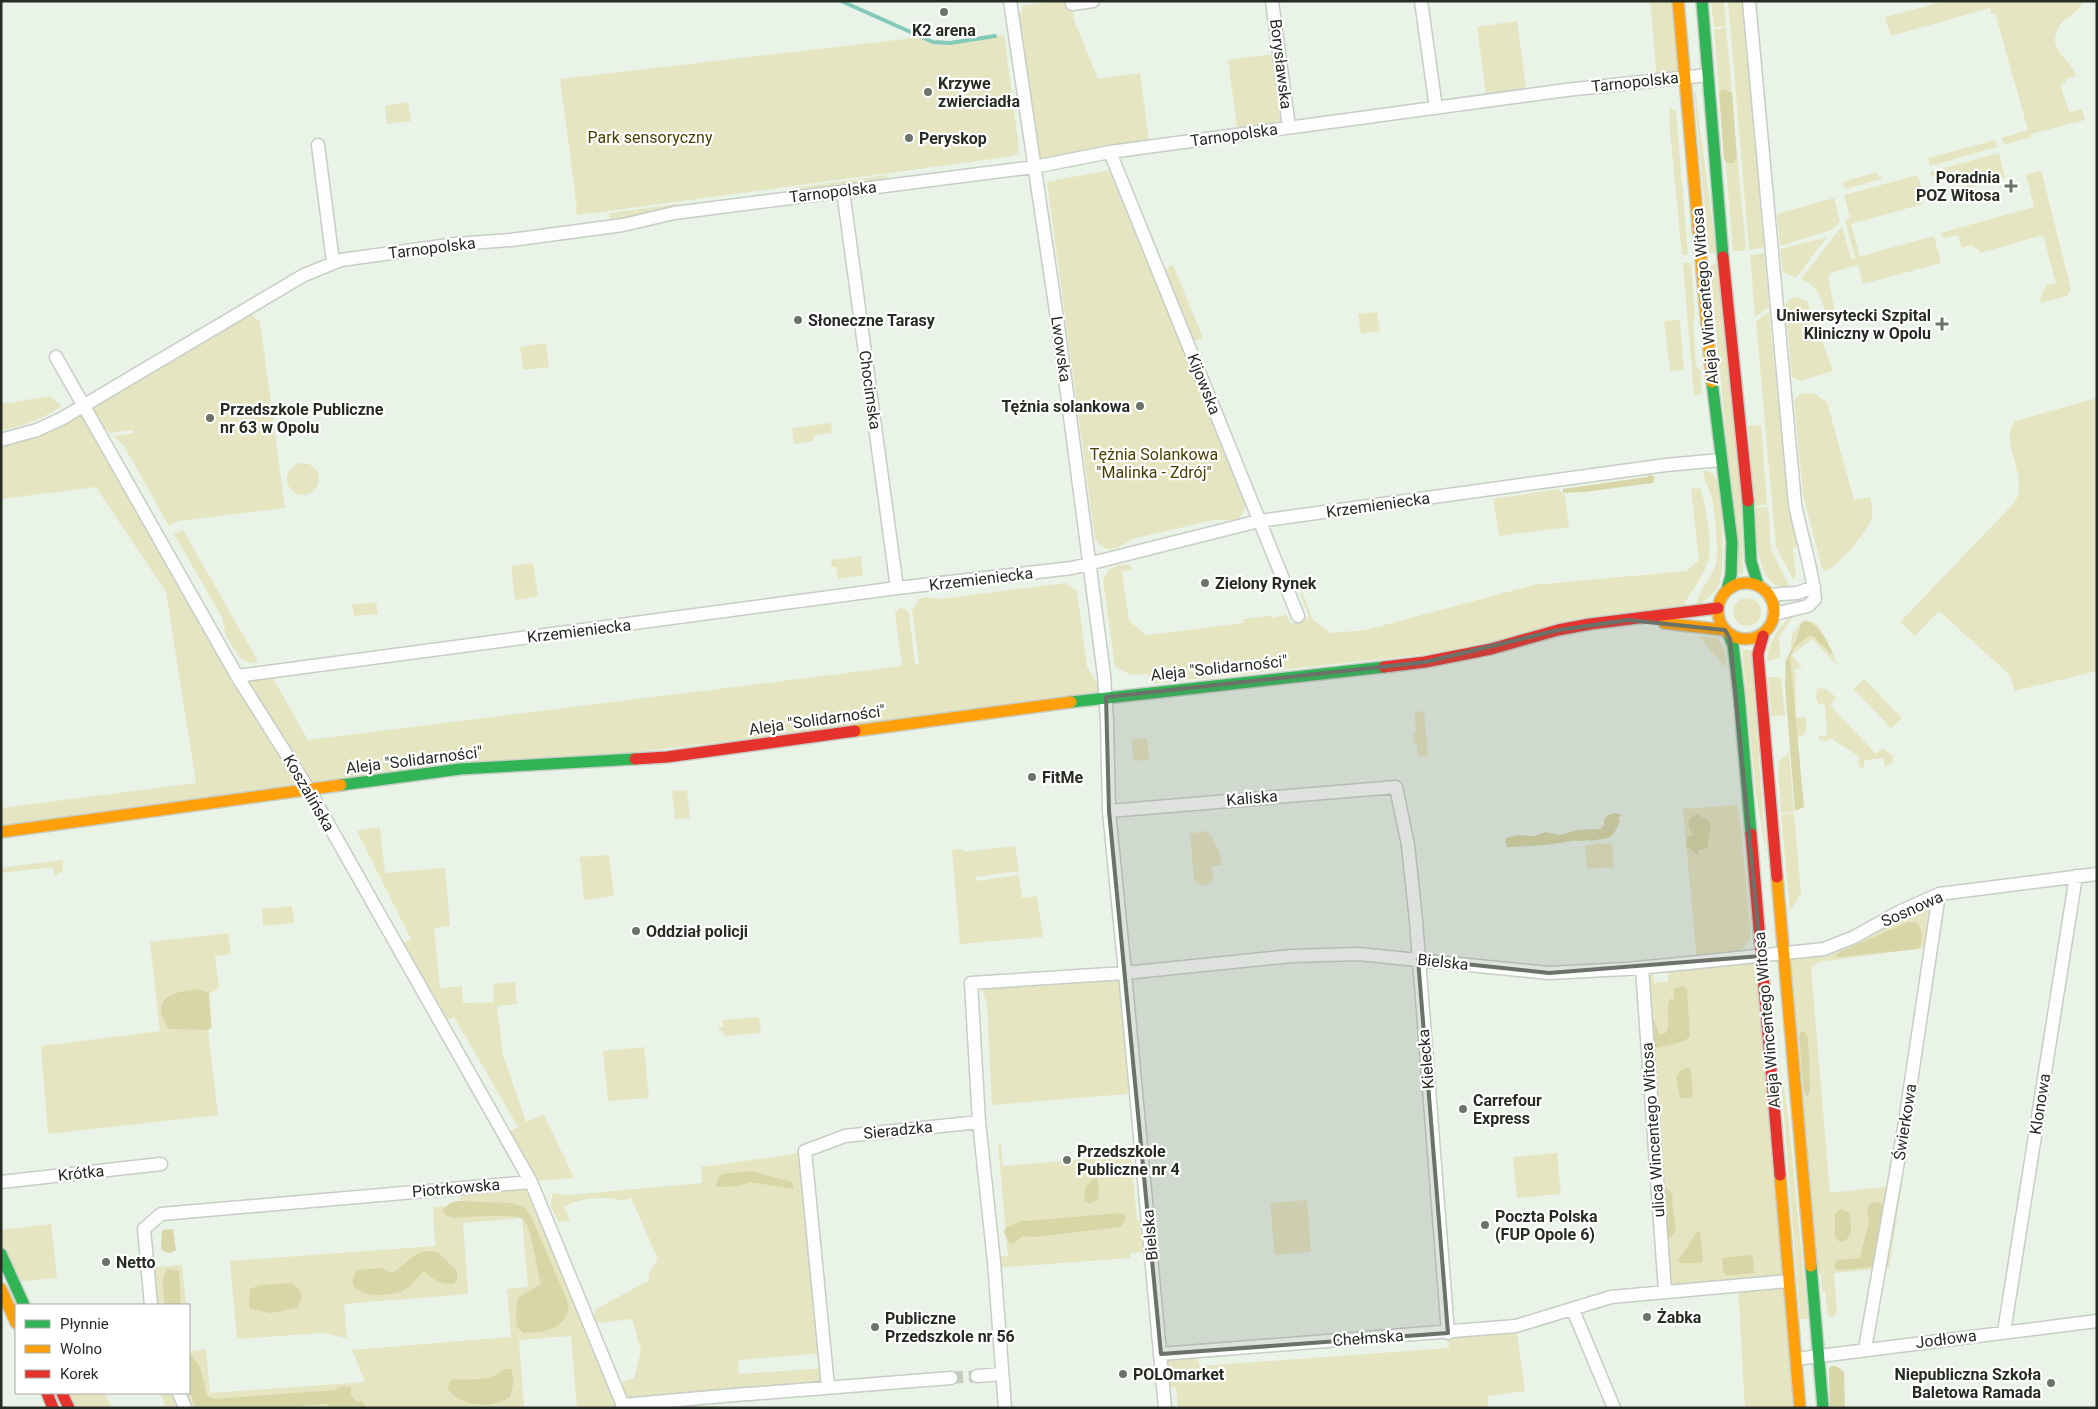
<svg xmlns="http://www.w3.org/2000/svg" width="2098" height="1409" font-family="Roboto,sans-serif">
  <rect width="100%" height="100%" fill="#eaf3e8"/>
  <path fill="#e6e5c2" d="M1056,1H1074L1073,18L1098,79L1140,73L1150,147L1034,167L1012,14L1022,12V6Z
    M1650,1H1678L1684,77L1657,80Z
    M1711,1H1724L1726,26L1714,27Z
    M1728,1H1742L1764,248L1749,250Z
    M1946,1H2083C2080,13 2065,16 2059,27C2045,51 2071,58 2076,76L2066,79V82L2060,84L2069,112L2082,109L2085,120L2031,134L2032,137L2004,145L2002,138L2028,130L1995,13L1991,14L1990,8L1891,36L1885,17Z
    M1517,21L1527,96L1487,101L1477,27Z
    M1726,28L1732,90L1719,91L1714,29Z
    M1004,35L1019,148V152L1014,156L579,215L575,213L577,208L560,79L922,37C947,48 977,39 1004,35Z
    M1279,53L1289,127L1238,134L1228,60Z
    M1694,91L1696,93C1701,147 1711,199 1716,253H1709Z
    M408,102L411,121L387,124L385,106Z
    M1670,107L1676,111L1688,255H1682L1669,120Z
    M1995,140L1997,147L1930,166L1928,158Z
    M1999,153L2005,178L1964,189L1959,170L1932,177L1930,172Z
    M1737,155L1746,248L1744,251H1733L1725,156Z
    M1109,170L1246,504L1242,515L1236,520H1213L1132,539C1117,549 1107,556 1095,539L1047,182Z
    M2041,170L2071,289L2067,296L2041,303L2040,298L2047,285L2056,283L2043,235L1980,253L1979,250L1971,245L1962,248L1958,235L1943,239L1941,233L2034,207L2026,175Z
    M1877,172L1878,177L1881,176L1882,179L1845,189L1843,182Z
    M889,175L883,182L800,192L794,188Z
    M1918,175L1921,187L1919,188L1923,204L1851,224L1860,256L1855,257L1845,221L1850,217L1844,195Z
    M1834,198L1840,221L1832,230L1780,246L1777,214Z
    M678,204L673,210L610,223L609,213Z
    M1842,226L1851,259L1934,236L1941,263L1863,284L1858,265L1830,273L1828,277L1837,322C1816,311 1828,289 1801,279Z
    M1827,237L1796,278L1783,272L1780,249Z
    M1764,253L1769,307L1755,317L1750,255Z
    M1691,263L1695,318L1693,321L1696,366L1700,370L1702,394L1694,396L1683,263Z
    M1717,264L1741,495L1743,574H1739L1710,265Z
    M1173,265L1203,338L1194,341L1165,269Z
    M1795,297L1807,301L1833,371L1800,381L1792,377L1785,304L1789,300Z
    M244,310L260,321L285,508L178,521L169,526L124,446L113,436L134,433L133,430L110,433L86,408L244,678L269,671L308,740L902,666L895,613L900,608L905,609L909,613L915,664H919L912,610L919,599L926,597L939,599L1065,583L1077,591L1087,667L1106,697L309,790L1,832V808L196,783L166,592L96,487L1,499V440L34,431Z
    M1377,312L1380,331L1361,334L1358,314Z
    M1769,312L1788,500L1797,546L1793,548L1796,575L1793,579L1776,547L1756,321Z
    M1680,320L1684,370L1670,371L1664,321Z
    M546,343L549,367L523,370L520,347Z
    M1807,393L1815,394L1827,402L1854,500L1870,497C1872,505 1874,512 1871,520C1864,536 1840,564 1826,571L1822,568L1803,494L1794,400L1801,394Z
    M50,396L62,406C42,419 24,426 1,431V404Z
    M2097,398V671L2015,691L2010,675L1939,611L1915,636L1900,622L2015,502C2030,475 1998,444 2015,421Z
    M831,423L832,433L814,435V441L794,444L792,428Z
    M1761,425L1767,505L1755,506L1748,426Z
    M287 479a16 16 0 1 1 32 0a16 16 0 1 1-32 0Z
    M1703,470C1708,471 1713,472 1715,477C1722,490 1725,566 1720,581C1717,591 1707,601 1697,605C1698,589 1712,578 1716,563C1719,550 1715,513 1712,500C1710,489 1704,481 1703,470Z
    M1700,488C1706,504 1713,545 1708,561C1704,575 1693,589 1685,602L1686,608L1448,652L1150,684L1149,674L1131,675L1115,667L1103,581L1108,570L1119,565H1131L1132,569L1122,572L1129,621L1147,635L1244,623L1243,619L1270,616L1274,618L1286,614L1291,624L1309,617L1301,596L1302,591L1313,620L1331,633L1366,630L1533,585L1687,571L1699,560L1691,489Z
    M1558,489L1565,496L1569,527L1499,536L1493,499Z
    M1768,507L1771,549L1790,588C1753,590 1758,534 1755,508Z
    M183,530L251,649L258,662L249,663L239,657L226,636L222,617L174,534Z
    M861,556L863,575L838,579L836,567H832L831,560Z
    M533,563L538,597L515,600L511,566Z
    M1733 612a14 14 0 1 1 28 0a14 14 0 1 1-28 0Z
    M376,602L378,614L354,616L352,605Z
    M1794,615L1779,637L1780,658L1767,662C1767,646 1779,623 1794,615Z
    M1804,620C1808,621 1812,621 1816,624C1823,631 1835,655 1837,665L1812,639L1792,655L1802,668L1795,669L1796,718L1806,717V731L1802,736L1792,738L1785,661L1791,650L1792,634Z
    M1699,636L1718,638L1724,650L1727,667C1722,666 1704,642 1699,636Z
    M1742,650H1751L1766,852L1756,794Z
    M1768,677H1778L1781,679L1785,715L1771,716Z
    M1864,679L1902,718L1891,728L1853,689Z
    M1819,688C1828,688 1831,692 1836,698L1830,705L1876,754L1883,748L1893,756L1892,763L1885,767L1883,758L1865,760L1863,768H1861L1858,763L1860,757L1830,738L1826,742L1819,740V736L1827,735L1825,704H1818L1816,697L1817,690Z
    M1424,711L1428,756L1418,757L1417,743H1414L1413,733H1416L1415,712Z
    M1147,738L1149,760L1133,761L1132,739Z
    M1789,752L1794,812L1781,813L1778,767L1780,764L1778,762Z
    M687,790L690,818L675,819L672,791Z
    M1737,805L1741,827L1751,937L1743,949L1732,953L1761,956L1800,1408H1745L1738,1285L1665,1291L1642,968L1652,967L1654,983L1668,981V966L1697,962L1683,809Z
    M1794,813L1801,893L1790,911L1781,815Z
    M380,827L385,873L445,868L450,926L434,928L440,988L462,986L463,1003L494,1002L493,984L515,982L517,1004L497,1006L503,1055L526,1122L544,1115L574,1178L531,1181L615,1385L634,1378L641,1351L632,1319L598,1323L594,1317L596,1309L648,1281L650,1270L658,1259L631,1198C619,1203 619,1198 608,1198C593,1198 576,1199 564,1207L570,1221L559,1222L550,1205L553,1193L569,1195L702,1183L701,1167L787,1155L805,1151L824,1353L738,1360L739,1374L825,1368L828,1387L688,1399V1408H577L571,1336L519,1340L524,1408H166L160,1393H189V1339L190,1351L206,1349L210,1393L365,1382L352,1350L511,1337L507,1289L528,1287L522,1218L463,1223L468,1294L344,1304L347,1338L323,1333L237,1339L230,1261L435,1246L433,1207L461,1205L459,1188L530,1182L504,1135L518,1127L454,1017L441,1024L397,947L411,939L357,831Z
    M1204,831L1208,832C1216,843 1221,852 1222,865L1212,866L1213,880C1208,886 1198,888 1194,879L1190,834Z
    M1612,843L1614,867L1587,869L1585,845Z
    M1015,846L1019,871L976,877V881L1019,875L1022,898L1037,896L1043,937L960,944L952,850L963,849L964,852Z
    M609,855L614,896L584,900L580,857Z
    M63,860V870L55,877L53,867L1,873V868Z
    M1939,894L1931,947L1819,962L1811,968L1830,1193L1902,1185L1889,1268L1834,1273L1837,1311L1834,1317H1828L1825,1291H1822L1821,1274L1812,1275L1784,953L1824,949Z
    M292,906L294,923L263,926L262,909Z
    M228,933L231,954L215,956L219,988L209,994L212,1028L208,1030L218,1115L48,1134L41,1046L160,1031L150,942Z
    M1125,977L1134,1067L1127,1094L992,1105L987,1005L982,987Z
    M759,1017L761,1033L724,1036L723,1031H719V1027H723L722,1020Z
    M644,1047L649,1098L608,1101L603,1051Z
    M1780,1065L1788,1115L1808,1319H1800Z
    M1001,1144L1003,1166L1131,1155L1137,1220H1140L1143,1252L1131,1253L1130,1258L994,1268L993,1257L1008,1256L998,1145Z
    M1557,1153L1561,1194L1517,1198L1513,1157Z
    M1307,1200L1311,1252L1275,1255L1270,1203Z
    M51,1224L57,1278L14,1282L1,1254V1230Z
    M182,1265L186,1305H151L147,1268Z
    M1516,1326L1525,1391L1488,1396V1408H1178L1176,1387L1163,1388L1161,1354L1197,1351L1199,1366L1449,1348L1448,1333Z
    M62,1393H105L112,1408H69Z"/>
  <path fill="#d8d5a7" d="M1722,89L1732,92L1737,156L1734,163H1727L1724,159L1719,92Z
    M1650,475L1655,477L1653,483L1584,492L1563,493V489L1647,477Z
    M1805,621C1819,624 1826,640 1832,652L1831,654L1813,636H1808L1794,648L1790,657L1804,807L1795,811L1785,686L1786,661L1798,636L1801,624Z
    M1615,813L1622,815L1618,818L1620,822C1609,844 1610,836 1591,841L1588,840C1582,842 1578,840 1572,841C1553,845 1533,846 1513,847H1507L1505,841L1506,838L1518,835L1534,836L1545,832L1560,835L1577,830L1600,829L1604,825V819L1608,815Z
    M1697,814L1710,822C1713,831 1706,839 1708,848L1698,850V855L1686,846L1687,837L1694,835L1689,829V819Z
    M1908,922H1915C1924,929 1923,939 1919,949L1838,957L1835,956L1840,952Z
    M1683,986L1687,990L1690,1037C1685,1042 1662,1047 1655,1048L1650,1043L1649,1020L1654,1019L1659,1034L1666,1033C1671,1022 1665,1009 1670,999H1674V989Z
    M199,989L209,993L211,1026L208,1030L169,1029C148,997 173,992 199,989Z
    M1804,1031L1808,1038L1810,1089L1808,1096H1806L1804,1092L1799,1035L1800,1032Z
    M1688,1067L1691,1070L1693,1095L1692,1098H1680L1676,1078L1680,1071Z
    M751,1171L792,1182L794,1189L749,1182L740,1186L716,1187L719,1176L723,1174Z
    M1097,1178L1099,1186L1098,1199L1089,1204L1084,1201L1085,1187L1093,1179Z
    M1664,1187L1670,1190L1673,1196L1672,1203L1676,1231L1670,1238L1664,1236L1661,1189Z
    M457,1201L512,1203L525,1208L532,1218L566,1298L569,1308C564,1331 543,1332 523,1333L517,1327L516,1314L518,1298L541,1284C537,1272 532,1227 524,1220C515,1212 468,1218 454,1218L447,1216L442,1210L450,1203Z
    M1873,1202L1881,1203L1884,1208L1874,1264L1872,1267L1839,1270L1836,1269L1834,1264L1837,1260L1860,1258L1869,1221L1867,1213L1869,1205Z
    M1841,1209L1849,1212C1851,1225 1855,1239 1840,1242L1835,1237V1214Z
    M1120,1213L1125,1214V1221L1120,1227L1035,1237L1023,1236L1013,1244L1009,1243L1004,1232L1006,1228L1023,1220L1026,1221Z
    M173,1229L176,1250C170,1254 167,1254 161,1249L162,1230Z
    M1700,1231L1703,1260L1700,1263H1682L1678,1261L1697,1232Z
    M426,1251L438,1252L457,1271V1280L453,1284C439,1284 434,1280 424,1271C416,1278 411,1288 400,1292C384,1297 339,1298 357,1270L382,1268L391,1273C405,1268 410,1253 426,1251Z
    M1750,1255L1753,1258L1754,1273L1726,1276L1723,1271L1722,1258Z
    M168,1269L179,1271L181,1305H165C164,1294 159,1278 168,1269Z
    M291,1283L300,1290L302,1299L297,1308L270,1313L249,1308L250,1289L260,1285Z
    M189,1351L200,1367L207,1396L215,1399L335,1390L342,1386L351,1387V1395L357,1402L362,1401L367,1408H331L326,1404L280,1408H196L189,1392Z
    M1832,1366H1836L1844,1372L1845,1408H1830L1829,1368Z
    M505,1369H511C515,1380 513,1387 510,1397C491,1409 461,1408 447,1388L452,1379C469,1380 492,1381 505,1369Z"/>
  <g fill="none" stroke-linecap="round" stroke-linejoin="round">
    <path stroke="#83caba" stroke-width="4" d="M841,1L933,42L950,43L995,36"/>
    <path stroke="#c3cbc1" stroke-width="12" stroke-dasharray="12 6" stroke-linecap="butt" d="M951,1378L977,1376"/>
    <defs>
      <path id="street" d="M1272,1L1289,127
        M1421,1L1436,108
        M1749,1L1795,504C1801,536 1812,567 1815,599L1808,606L1774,614
        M1072,4L1093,1
        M318,145L333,262
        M1110,152L1298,616
        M843,191L897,588
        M56,357L237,676L309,790L531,1182L624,1408
        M1,440L37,430L61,419L304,275L341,260L456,244L511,240L623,225L674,213L1034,167L1110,152L1566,90L1708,75
        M1769,595L1797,593L1814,587
        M237,676L897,588L1072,568L1259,521L1666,465L1720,460
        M1109,811L1396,787L1408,845L1416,921L1448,1333
        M1642,968L1665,1291
        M1,1182L161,1164
        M151,1305L144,1229L161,1214L531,1182
        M1573,1310L1614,1408
        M2004,1332L2076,876
        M1865,1349L1905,1122L1939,894
        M1161,1354L1516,1326L1611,1297L1789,1281
        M1796,1359L2097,1321
        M977,1376L1002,1374
        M828,1387L805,1151L845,1136L979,1122
        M179,1393L185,1408
        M749,1394L951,1378
        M622,1405L746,1394
        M1005,1408L994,1262L979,1122L971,983L1125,973L1109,811L1107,721L1104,675L1058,325L1010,1
        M1165,1408L1125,973L1292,956L1358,954L1549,973L1626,969L1689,963L1824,949L1854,937L1899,912L1939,894L2097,874"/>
      <path id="fast" d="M1702,1L1723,257
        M1712,382L1732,542L1731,575L1727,590
        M1748,501L1751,561L1758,585
        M1728,633L1733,645L1739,695L1751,834
        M1071,702L1384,667
        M341,785L460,769L635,759
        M1,1254L24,1305
        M1811,1266L1823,1408"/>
      <path id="slow" d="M1678,1L1712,382
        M1718 611a28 28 0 1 1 56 0a28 28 0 1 1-56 0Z
        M1664,623L1725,630
        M855,731L1071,702
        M1,832L341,785
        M1777,877L1811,1266
        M1780,1175L1800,1408
        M1,1289L16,1323"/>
      <path id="jam" d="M1723,257L1748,501
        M1763,636L1758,654L1777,877
        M1384,667L1425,662L1491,649L1558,630L1590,624L1718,608
        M635,759L667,757L855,731
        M1751,834L1780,1175
        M47,1393L53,1408
        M62,1393L69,1408"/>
    </defs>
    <use href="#street" stroke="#c7cec5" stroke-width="15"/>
    <use href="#fast" stroke="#c7cec5" stroke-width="14"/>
    <use href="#slow" stroke="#c7cec5" stroke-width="14"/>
    <use href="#jam" stroke="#c7cec5" stroke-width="14"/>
    <use href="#street" stroke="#fcfdfc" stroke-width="12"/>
    <use href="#fast" stroke="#30b455" stroke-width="11"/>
    <use href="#slow" stroke="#ff9f0a" stroke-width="11"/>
    <use href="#jam" stroke="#e5322d" stroke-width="11"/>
  </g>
  <path fill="#6b7269" fill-opacity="0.2" stroke="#6b7269" stroke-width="4" stroke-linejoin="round" d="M1628,620L1725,630L1730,639L1761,956L1549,973L1418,959L1448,1333L1161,1354L1109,811L1106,697L1425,662L1558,630Z"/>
  <g fill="#6b7269" stroke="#fff" stroke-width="2">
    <circle cx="944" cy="12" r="5"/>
    <circle cx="928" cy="92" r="5"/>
    <circle cx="909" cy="138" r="5"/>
    <path d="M2008.5 178.5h5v5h5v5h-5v5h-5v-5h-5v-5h5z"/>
    <circle cx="798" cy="320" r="5"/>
    <path d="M1939.5 316.5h5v5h5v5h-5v5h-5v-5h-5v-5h5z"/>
    <circle cx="1140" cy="406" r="5"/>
    <circle cx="210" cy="418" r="5"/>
    <circle cx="1205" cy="583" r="5"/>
    <circle cx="1032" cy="777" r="5"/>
    <circle cx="636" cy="931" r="5"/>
    <circle cx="1463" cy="1109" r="5"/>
    <circle cx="1067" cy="1160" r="5"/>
    <circle cx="1485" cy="1225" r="5"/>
    <circle cx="106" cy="1262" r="5"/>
    <circle cx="1647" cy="1317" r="5"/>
    <circle cx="875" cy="1327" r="5"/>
    <circle cx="1123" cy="1374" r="5"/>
    <circle cx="2051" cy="1383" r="5"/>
  </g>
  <g text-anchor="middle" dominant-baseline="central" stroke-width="4.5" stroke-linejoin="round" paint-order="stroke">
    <g font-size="16" font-weight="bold" fill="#262c24" stroke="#fff" text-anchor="start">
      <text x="944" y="30" text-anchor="middle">K2 arena</text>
      <text x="938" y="83">Krzywe<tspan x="938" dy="18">zwierciadła</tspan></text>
      <text x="919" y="138">Peryskop</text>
      <text x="2000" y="177" text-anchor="end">Poradnia<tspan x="2000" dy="18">POZ Witosa</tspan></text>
      <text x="1931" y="315" text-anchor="end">Uniwersytecki Szpital<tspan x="1931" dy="18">Kliniczny w Opolu</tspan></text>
      <text x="808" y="320">Słoneczne Tarasy</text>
      <text x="1130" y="406" text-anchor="end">Tężnia solankowa</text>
      <text x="220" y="409">Przedszkole Publiczne<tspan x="220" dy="18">nr 63 w Opolu</tspan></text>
      <text x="1215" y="583">Zielony Rynek</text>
      <text x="1042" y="777">FitMe</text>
      <text x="646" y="931">Oddział policji</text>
      <text x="1473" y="1100">Carrefour<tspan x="1473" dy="18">Express</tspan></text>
      <text x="1077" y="1151">Przedszkole<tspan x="1077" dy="18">Publiczne nr 4</tspan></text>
      <text x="1495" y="1216">Poczta Polska<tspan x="1495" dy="18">(FUP Opole 6)</tspan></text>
      <text x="116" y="1262">Netto</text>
      <text x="1657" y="1317">Żabka</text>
      <text x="885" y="1318">Publiczne<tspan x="885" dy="18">Przedszkole nr 56</tspan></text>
      <text x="1133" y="1374">POLOmarket</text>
      <text x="2041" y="1374" text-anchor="end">Niepubliczna Szkoła<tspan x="2041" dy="18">Baletowa Ramada</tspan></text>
    </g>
    <g font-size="16" fill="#262c24" stroke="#fff">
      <text transform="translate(1281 64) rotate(83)">Borysławska</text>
      <text transform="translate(1635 82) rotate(-6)">Tarnopolska</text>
      <text transform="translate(1234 135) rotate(-8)">Tarnopolska</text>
      <text transform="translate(833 192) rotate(-7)">Tarnopolska</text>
      <text transform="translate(432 248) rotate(-7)">Tarnopolska</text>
      <text transform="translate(1705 296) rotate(-95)">Aleja Wincentego Witosa</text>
      <text transform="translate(1061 349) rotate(82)">Lwowska</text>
      <text transform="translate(1204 384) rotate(68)">Kijowska</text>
      <text transform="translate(870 390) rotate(82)">Chocimska</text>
      <text transform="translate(1378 505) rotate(-8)">Krzemieniecka</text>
      <text transform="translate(981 579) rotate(-7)">Krzemieniecka</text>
      <text transform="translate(579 631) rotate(-7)">Krzemieniecka</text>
      <text transform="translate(1219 668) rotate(-6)">Aleja "Solidarności"</text>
      <text transform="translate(817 720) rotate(-8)">Aleja "Solidarności"</text>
      <text transform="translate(414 760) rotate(-7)">Aleja "Solidarności"</text>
      <text transform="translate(309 793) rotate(60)">Koszalińska</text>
      <text transform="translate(1252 798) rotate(-5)">Kaliska</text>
      <text transform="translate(1912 909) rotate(-24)">Sosnowa</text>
      <text transform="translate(1443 962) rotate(6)">Bielska</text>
      <text transform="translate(1767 1020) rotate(-95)">Aleja Wincentego Witosa</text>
      <text transform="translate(1426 1059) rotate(-95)">Kielecka</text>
      <text transform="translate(2040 1104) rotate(-81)">Klonowa</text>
      <text transform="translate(1905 1122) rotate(-81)">Świerkowa</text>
      <text transform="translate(898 1130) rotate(-6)">Sieradzka</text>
      <text transform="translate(1653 1130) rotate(-94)">ulica Wincentego Witosa</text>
      <text transform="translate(81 1173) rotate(-6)">Krótka</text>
      <text transform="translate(456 1188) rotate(-5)">Piotrkowska</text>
      <text transform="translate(1150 1235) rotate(-95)">Bielska</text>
      <text transform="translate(1368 1338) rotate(-4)">Chełmska</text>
      <text transform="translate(1946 1339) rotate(-7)">Jodłowa</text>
    </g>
    <g font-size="16" fill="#493e00" stroke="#fff">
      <text x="650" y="137">Park sensoryczny</text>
      <text x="1154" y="454">Tężnia Solankowa<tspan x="1154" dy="18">"Malinka - Zdrój"</tspan></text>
    </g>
  </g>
  <rect width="2098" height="1409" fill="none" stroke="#262c24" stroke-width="5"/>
  <rect x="15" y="1304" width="175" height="90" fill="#ffffff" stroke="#a8aba7"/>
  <rect x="25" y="1320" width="25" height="8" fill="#30b455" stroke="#a8aba7"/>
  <text x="60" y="1329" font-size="15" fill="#262c24">Płynnie</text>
  <rect x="25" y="1345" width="25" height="8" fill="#ff9f0a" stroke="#a8aba7"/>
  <text x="60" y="1354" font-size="15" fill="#262c24">Wolno</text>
  <rect x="25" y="1370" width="25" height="8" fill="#e5322d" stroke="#a8aba7"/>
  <text x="60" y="1379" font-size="15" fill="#262c24">Korek</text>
</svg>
